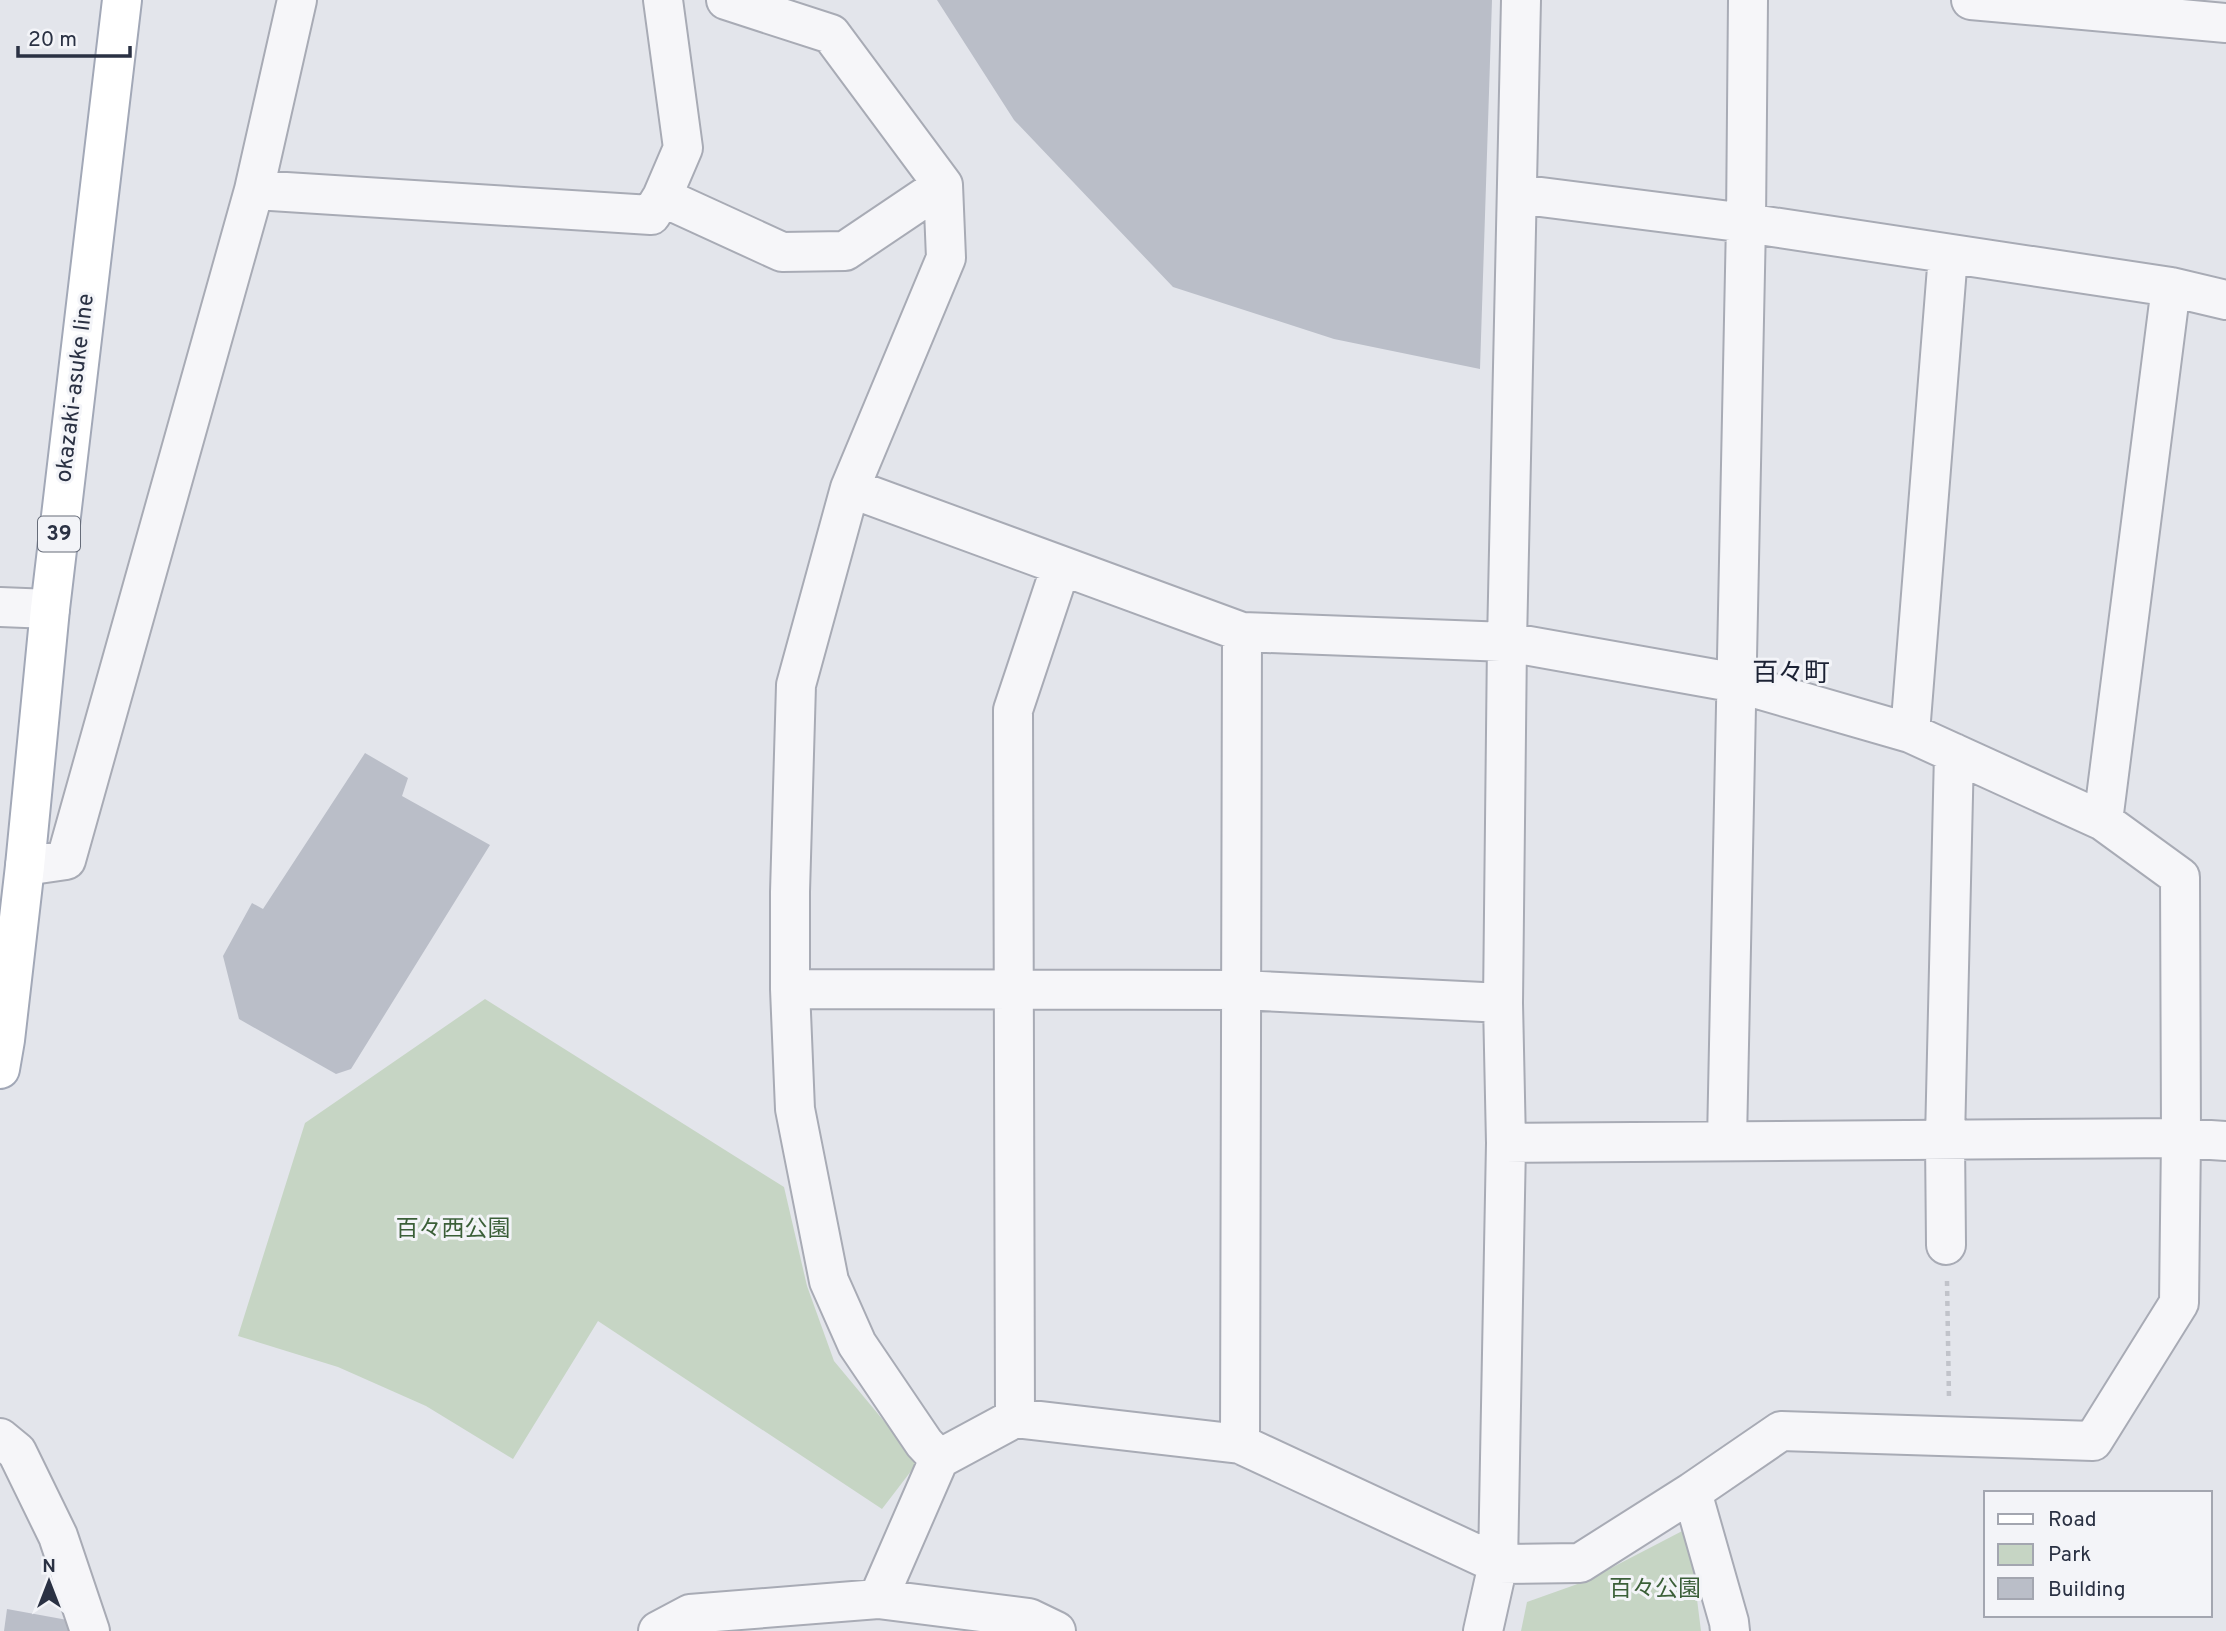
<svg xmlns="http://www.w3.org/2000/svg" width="2226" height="1631" font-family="Overpass,'Noto Sans JP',sans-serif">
  <rect width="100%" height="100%" fill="#e3e5eb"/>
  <path fill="#c6d5c4" d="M485,999L784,1187L807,1286L834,1361L918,1462L882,1509L598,1321L513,1459L426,1406L338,1367L238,1336L305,1123Z
    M1688,1528L1701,1631H1521L1527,1602L1586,1581Z"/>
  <path fill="#babec8" d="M937,0H1492L1480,369L1334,339L1173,287L1014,120Z
    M365,753L408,778L402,796L490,845L351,1069L336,1074L239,1019L223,956L252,903L263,909Z
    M7,1609L73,1621L74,1631H4Z"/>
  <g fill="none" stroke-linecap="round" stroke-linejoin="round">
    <defs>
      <path id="minor" d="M726,0L831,34L943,185L946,258L850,488L796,685L790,892V989L795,1109L829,1281L857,1344L924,1443L939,1459
        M1971,0L2226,23
        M254,190L651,215L662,197L683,148L663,0
        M1517,194L1746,223L2171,287L2226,300
        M662,197L782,252L845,251L943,185
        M850,488L1242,632L1507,642L1737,683L1910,733L2103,821L2180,877L2181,1138L2179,1303L2093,1441L1781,1431L1692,1492L1580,1563L1498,1564L1240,1444L1015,1418L939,1459L878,1599
        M0,607L50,609
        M1910,733L1948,255
        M2103,821L2171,287
        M25,866L66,860L254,190L297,0
        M790,989L1241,990L1503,1003
        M1727,1141L1746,223L1748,0
        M1506,1143L2181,1138L2226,1141
        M1946,1245L1945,1139L1954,753
        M1015,1418L1013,710L1061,566
        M0,1438L17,1452L58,1536L90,1631
        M1240,1444L1242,632
        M1692,1492L1729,1622L1730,1631
        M658,1631L690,1614L878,1599L1029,1618L1056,1631
        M1483,1631L1498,1564L1506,1143L1503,1003L1507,642L1521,0"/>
      <path id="major" d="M0,1069L5,1040L25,866L50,609L122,0"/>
    </defs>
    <use href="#minor" stroke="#a8abb5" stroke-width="42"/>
    <use href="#major" stroke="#a2a8b7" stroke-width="42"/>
    <path stroke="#c1c3ca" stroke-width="4.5" stroke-dasharray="5 5" stroke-linecap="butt" d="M1947,1281L1949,1398"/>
    <use href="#minor" stroke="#f6f6f9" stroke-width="38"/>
    <use href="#major" stroke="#fff" stroke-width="38"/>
  </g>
  <g text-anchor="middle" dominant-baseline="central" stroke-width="6" stroke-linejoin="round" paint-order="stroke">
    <rect fill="#f3f4f8" stroke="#666c79" stroke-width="2" x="38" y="516.5" width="42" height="35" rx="5"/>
    <g font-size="21" font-weight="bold" fill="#2a3143">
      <text x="59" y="534">39</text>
    </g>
    <g font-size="23" fill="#2a3143" stroke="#f3f4f8">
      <text transform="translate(76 388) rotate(-83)">okazaki-asuke line</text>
    </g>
    <g font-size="23" fill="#3b5f38" stroke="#f3f4f8">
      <text x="453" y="1230">百々西公園</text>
      <text x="1655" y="1590">百々公園</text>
    </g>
    <g font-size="26" fill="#1c2234" stroke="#f3f4f8">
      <text x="1791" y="674">百々町</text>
    </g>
  </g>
  <rect x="1984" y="1491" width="228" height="126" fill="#f3f4f8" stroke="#a3a6b0" stroke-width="2"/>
  <rect x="1998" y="1514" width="35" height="10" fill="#ffffff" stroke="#a3a6b0" stroke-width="2"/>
  <text x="2048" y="1526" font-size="21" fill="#2a3143">Road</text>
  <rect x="1998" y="1544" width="35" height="21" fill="#c6d5c4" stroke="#a3a6b0" stroke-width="2"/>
  <text x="2048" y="1561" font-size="21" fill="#2a3143">Park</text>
  <rect x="1998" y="1578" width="35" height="21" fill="#babec8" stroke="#a3a6b0" stroke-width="2"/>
  <text x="2048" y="1596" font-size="21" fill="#2a3143">Building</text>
  <g transform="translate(49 1582)" stroke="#f3f4f8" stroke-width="5" paint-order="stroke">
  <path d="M0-5L12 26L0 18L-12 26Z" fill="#2a3143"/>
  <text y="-10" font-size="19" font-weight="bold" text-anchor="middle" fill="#2a3143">N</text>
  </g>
  <path d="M18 46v10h112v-10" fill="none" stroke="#2a3143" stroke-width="3.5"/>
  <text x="28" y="46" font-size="21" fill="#2a3143" stroke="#f3f4f8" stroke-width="5" paint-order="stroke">20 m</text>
</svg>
